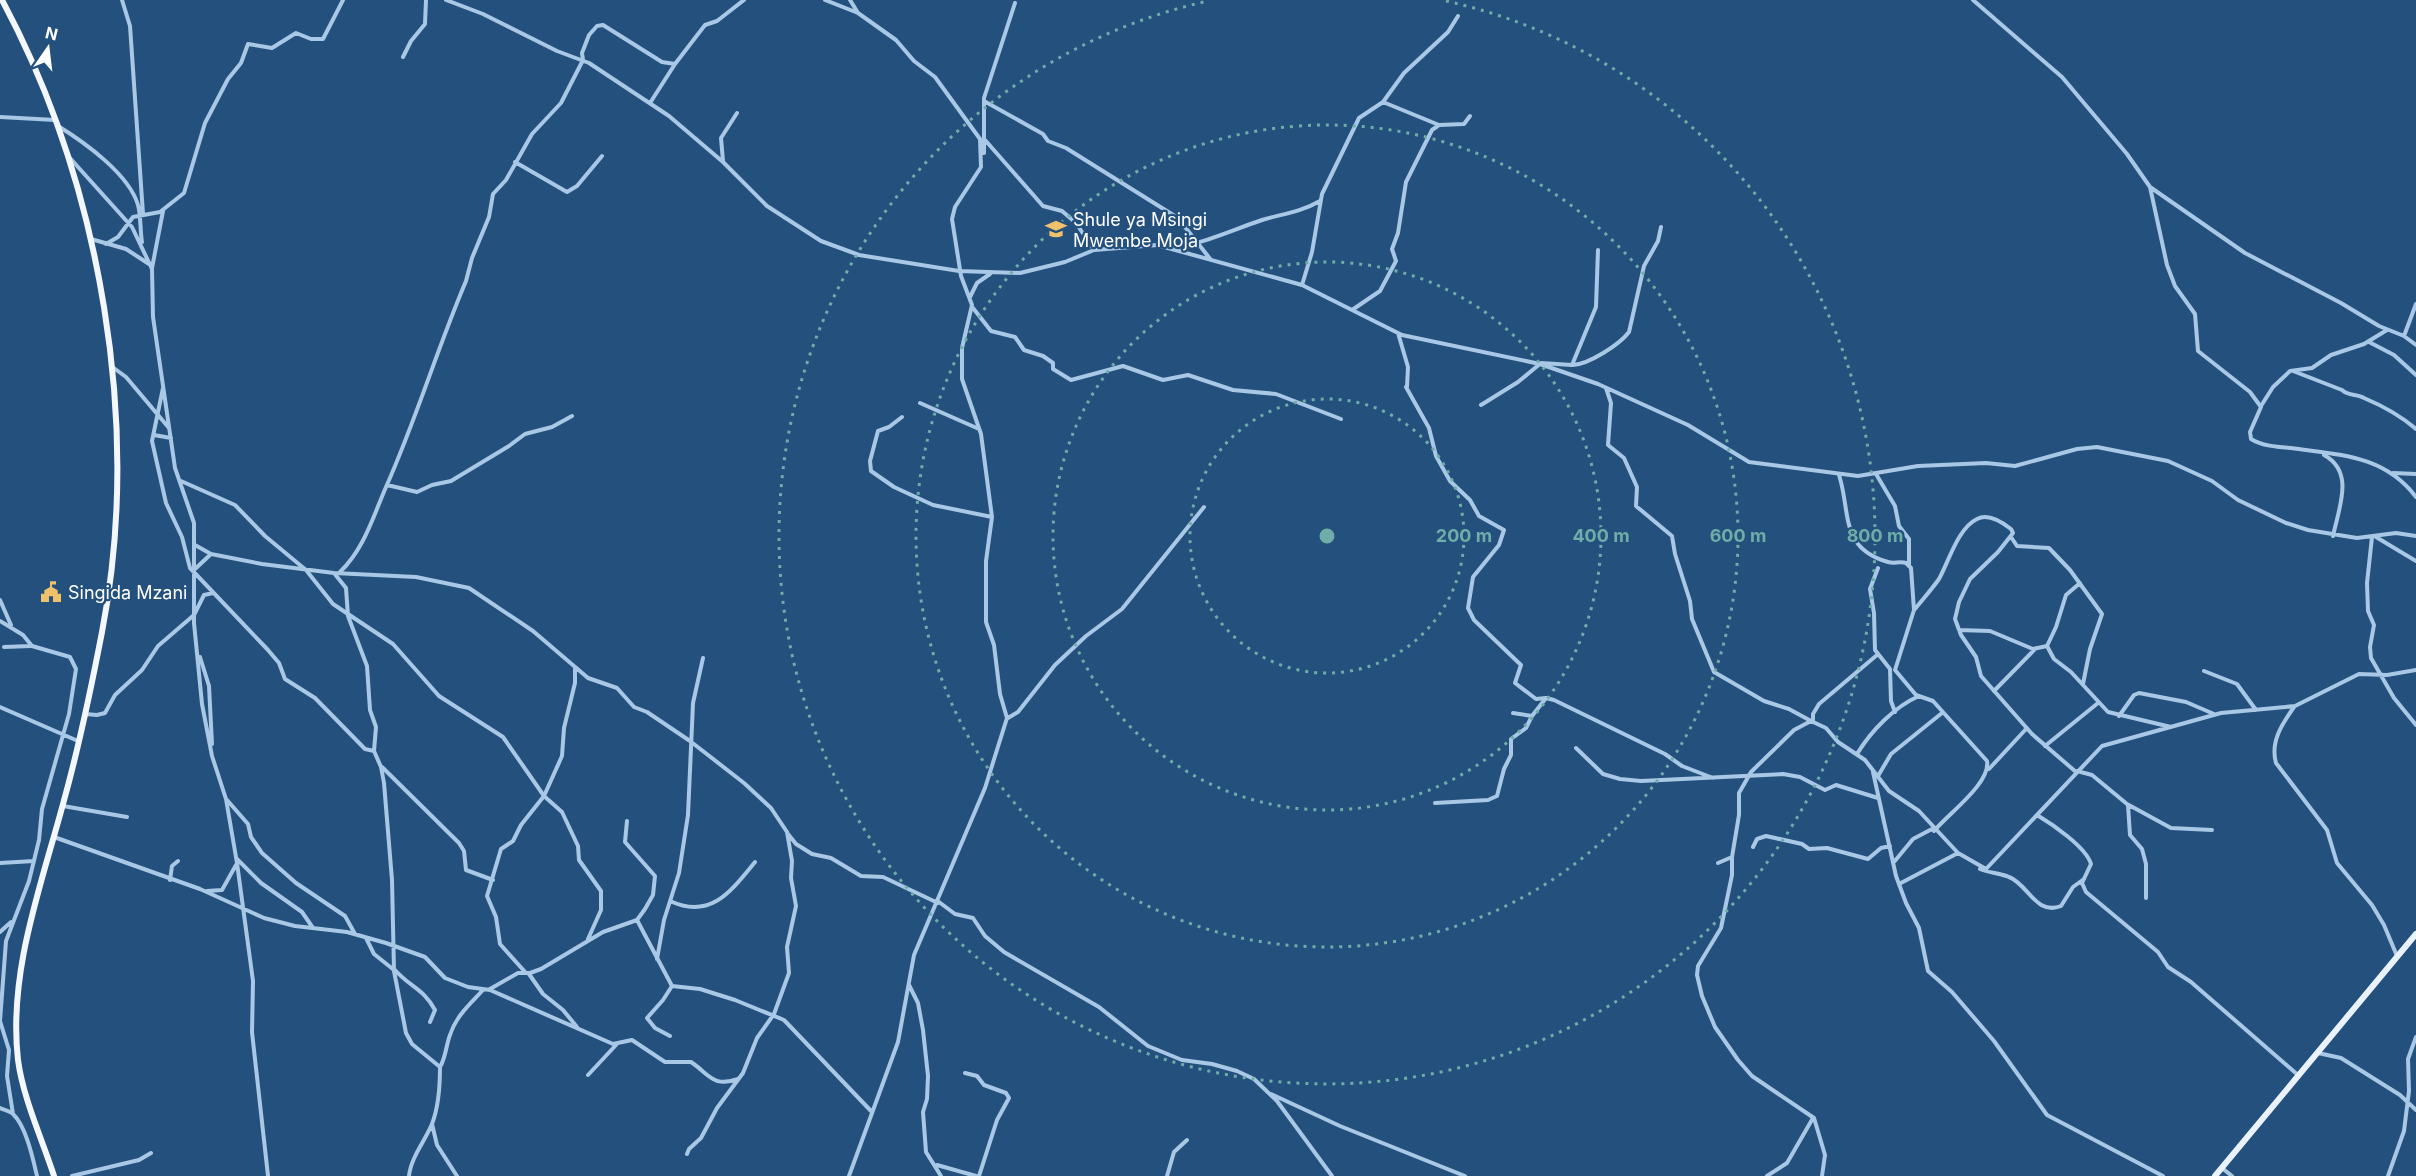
<svg xmlns="http://www.w3.org/2000/svg" width="2416" height="1176" font-family="Inter,sans-serif">
  <rect width="100%" height="100%" fill="#24507d"/>
  <g fill="none" stroke-linecap="round" stroke-linejoin="round">
    <path stroke="#a8c8e5" stroke-width="4" d="M122,0L130,26L143,214
      M446,0L483,14L557,51L589,63L669,116L723,162L767,206L821,241L859,255L959,271L1020,273L1065,262L1094,250L1157,245L1302,285L1402,335L1540,364L1598,384L1688,425L1749,462L1858,476L1918,466L1986,463L2015,466L2077,449L2097,447L2168,461L2212,481L2238,500L2286,523L2308,530L2357,538L2396,533L2416,536
      M825,0L858,13
      M1973,0L2062,77L2127,154L2150,187L2245,253L2341,303L2379,326L2404,336L2416,345
      M403,57L411,41L425,24L426,0
      M984,101L1043,134L1048,141L1066,148L1178,218L1211,260
      M1383,102L1439,125L1464,124L1470,116
      M650,103L675,64
      M0,117L55,120
      M58,126C84,142 129,174 138,205C141,216 140,230 142,242
      M985,140L1043,206L1062,211L1076,223L1094,250
      M984,153V98L1015,3
      M69,157L132,227L152,269L153,317L175,468L194,523V623L202,704L212,756L226,799L237,863L253,981L252,1032L268,1176
      M723,161L721,138L737,113
      M515,162L567,192L577,186L602,156
      M2150,187L2167,265L2175,286L2195,314L2198,351L2250,392L2261,407L2250,432L2251,439C2262,446 2278,447 2291,448C2340,455 2384,455 2416,497
      M91,239L126,249L149,264
      M106,244L118,237L133,217L160,212L184,193L205,123L228,79L241,63L248,44L272,48L296,33L311,39H323L343,0
      M1172,248C1203,244 1232,230 1262,220C1282,214 1301,212 1320,201
      M152,268L163,211
      M1302,285L1312,252L1322,194L1359,118L1383,102L1404,73L1448,32L1458,16
      M970,297L977,283L990,274
      M973,308L991,331L1015,337L1024,350L1043,356L1053,363V369L1071,380L1123,366L1163,380L1188,375L1233,390L1276,394L1341,419
      M1352,310L1380,291L1396,261L1392,249L1398,233L1406,182L1432,130L1439,125
      M1398,333L1408,367L1407,387
      M2404,336L2416,304
      M2369,342L2394,355L2416,375
      M1573,365C1589,364 1619,345 1629,332L1644,266L1658,241L1661,227
      M111,366L126,377L169,428
      M2293,371L2342,390C2348,396 2357,394 2364,398C2383,406 2401,416 2416,429
      M1406,387L1429,428L1436,456L1450,481L1470,500L1479,516L1504,530L1499,545L1473,577L1468,608L1474,620L1521,665L1515,683L1536,699L1546,698
      M163,388L152,441L166,503L182,537L190,568L268,650L279,663L285,679L315,698L365,749L374,751
      M1606,388L1611,403L1608,445L1624,458L1637,487L1636,506L1672,536L1675,554L1690,601L1692,619L1714,672L1764,701L1789,709L1811,721
      M920,403L979,429
      M1481,405L1518,382L1541,363L1572,365L1596,307L1598,250
      M2261,406L2273,387L2290,371L2312,368L2331,355L2364,344L2387,330
      M902,417L889,427L878,431L870,461L871,471L894,487L933,505L992,517
      M154,435L171,438
      M2324,455C2355,472 2339,507 2333,536
      M2393,473L2416,474
      M1876,474L1895,506L1899,526L1909,539V565
      M1839,475C1851,512 1839,548 1888,562C1894,564 1900,561 1906,563L1911,568L1914,610L1895,670L1916,695L1933,701L1987,761C1991,783 1948,814 1934,831
      M181,481L235,505L265,536L306,570L333,604L393,644L439,696L503,737L544,796L521,825L513,841L501,849L487,896L496,917L500,944L526,973
      M387,485L417,492L432,485L451,481L509,446L525,434L552,427L572,416
      M2011,537L2017,546L2049,548L2070,570L2102,614L2090,649L2083,684
      M2372,537L2367,583L2368,611L2374,625L2370,647L2371,658L2394,698L2416,725
      M2376,537L2416,561
      M195,545L211,554L262,564L334,573L416,577L469,588L533,631L588,678L617,688L634,707L647,712L690,741L744,783L771,808L787,832L792,861L791,878L796,906L787,947L789,973L774,1014L757,1038L743,1073L717,1108L701,1138L689,1149L687,1154
      M1878,568L1870,589L1874,613L1875,650L1890,669L1891,701L1895,712
      M195,569L211,554
      M340,572C364,549 373,517 386,487C416,420 437,349 466,281L472,258L489,217L493,194L506,180L532,134L561,103L583,60L582,53L589,35L597,26L603,25L662,62L675,64L705,25L717,21L744,0
      M334,573L346,588L348,616L367,666L370,710L376,727L374,751L381,767L384,783L392,880L394,971L406,1033L412,1044L440,1067C440,1086 439,1106 432,1124C425,1141 411,1157 409,1176
      M0,600L11,625
      M1915,609C1923,599 1932,589 1939,579C1949,561 1958,528 1977,519C1988,513 2002,522 2011,529L2013,533L1998,552L1970,579L1959,602L1955,619L1961,635L1976,657L1981,676L2032,734L2076,772
      M0,621L23,635L32,646L70,657L76,669L69,714L42,809L39,840L29,881L6,941L0,1021L9,1050L7,1076L13,1114
      M1959,630L1990,631L2033,649L2047,646L2054,659L2071,672L2108,712L2171,727
      M2047,646L2056,627L2066,595L2080,583
      M4,647L31,646
      M200,657L209,686L212,744
      M575,668V683L564,728L562,756L544,796L562,812L578,846L579,860L601,891V910L588,939
      M2204,671L2237,684L2256,710
      M1994,691L2036,648
      M0,707L78,741
      M2294,707C2282,724 2270,742 2276,763L2327,830L2337,863L2372,905L2384,925L2397,956
      M1513,713L1532,716L1546,698L1554,700L1665,754L1682,766L1713,778
      M85,714L97,715L105,713L115,695L142,670L158,646L194,615L204,595L213,593
      M2119,716L2134,695L2139,693L2186,702L2214,714
      M1008,718L1018,712L1055,665L1086,636L1122,609L1204,507
      M1813,721V714L1819,704L1877,655
      M2045,746L2098,703
      M1576,748L1603,774L1620,779L1641,781L1783,774L1800,777L1825,790L1836,785L1878,798
      M1857,754C1871,731 1894,707 1919,696
      M382,767L459,843L464,851L466,870L493,880
      M1989,769L2027,728
      M2077,771L2092,775L2127,804L2171,828L2212,830
      M1873,772L1896,876L1906,903L1919,928L1928,971L1952,992L1994,1041L2047,1115L2163,1176
      M1878,776L1891,754L1942,713
      M227,800L248,824L251,837L262,853L296,883L345,916L355,934
      M1435,803L1488,800L1497,796L1504,769L1511,755V739L1526,728L1532,716
      M2128,805L2130,835L2142,849L2146,864V898
      M63,806L127,817
      M2037,815C2052,824 2086,847 2091,864L2082,883L2086,892L2158,952L2168,967L2191,982L2298,1075
      M788,834L796,844L812,854L831,858L861,876L883,877L938,903
      M54,837L200,889L264,918L295,926L347,932L386,943L425,957L445,978L468,987L490,990L613,1044L632,1040L665,1062H691C709,1074 713,1088 738,1079
      M1753,847L1757,839L1766,836L1802,844L1809,849L1827,848L1868,859L1881,848L1890,846
      M237,859L261,883L302,912L313,928
      M1894,862L1913,839L1932,829
      M0,863L34,861
      M1718,863L1732,857
      M1980,869C1989,873 2000,873 2009,877C2028,884 2036,916 2061,906L2073,887L2084,879
      M170,880L172,866L178,861
      M1899,884L1958,853
      M207,891L222,890L236,865
      M670,901C711,920 731,891 755,862
      M939,902L955,914L973,918L985,936L1004,952L1099,1007L1148,1046L1182,1060L1212,1064L1237,1071L1254,1079L1277,1101L1332,1176
      M637,920L672,986
      M0,932L11,922
      M366,938L374,954L394,970
      M657,959L664,920L679,873L688,815L693,703L703,658
      M395,970C410,987 424,989 435,1010L430,1022
      M529,974L543,994L563,1010L577,1027
      M909,985L918,1003L923,1030L928,1076L927,1099L923,1112L926,1152L941,1176
      M672,986L700,989L735,1000L784,1020L871,1111
      M490,989L518,973H530L541,969L603,932L637,920L645,909L653,895L655,876L625,842L627,821
      M670,1036L655,1028L647,1018L663,1000L672,986
      M2318,1053L2341,1058L2400,1095L2416,1110
      M440,1067C446,1057 446,1045 450,1035C456,1016 470,1004 483,990
      M965,1073L977,1076L984,1085L1006,1093L1009,1098L997,1120L979,1176
      M588,1075L616,1045
      M1271,1094L1340,1126L1465,1176
      M0,1108C4,1110 10,1111 13,1114C26,1126 33,1159 37,1176
      M432,1124L437,1145L457,1176
      M937,1165L976,1176
      M2222,1168L2232,1176
      M72,1176L139,1160L151,1153
      M849,1176L898,1042L914,955L985,788L1007,718L1000,694L994,645L986,622V561L992,517L981,434L962,379V348L972,305L961,276L952,219L955,207L981,167L980,139L935,77L914,61L896,40L858,13L850,0
      M1167,1176L1174,1152L1187,1140
      M1767,1176L1787,1163L1813,1118
      M1822,1176L1825,1155L1814,1118L1752,1076L1738,1060L1715,1027L1702,996L1697,975L1698,966L1721,928L1732,875V857L1739,815V793L1751,772L1794,730L1811,721L1826,728L1838,742L1865,760L1889,791L1919,811L1958,853L1986,869L2102,746L2221,713L2295,706L2359,674L2387,675L2416,670
      M2388,1176L2404,1131L2409,1091L2408,1059L2416,1037"/>
    <path stroke="#e9f2fd" stroke-width="6" d="M2215,1176L2416,934"/>
    <path stroke="#f4f8fe" stroke-width="6" d="M2,0C101,185 142,425 102,632C91,689 79,747 63,804C41,886 8,973 18,1060C23,1098 42,1139 54,1176"/>
  </g>
  <g fill="none" stroke="#6fada8" stroke-width="3" stroke-dasharray="3 6">
    <circle cx="1327" cy="536" r="137"/>
    <circle cx="1327" cy="536" r="274"/>
    <circle cx="1327" cy="536" r="411"/>
    <path d="M1446 1A548 548 0 1 1 1208 1"/>
  </g>
  <defs>
    <symbol id="school-bare" viewBox="-9 -9 18 18"><path d="M0-5L7-2L0 1L-7-2ZM-4 1L0 2.5L4 1V4Q0 6-4 4Z" fill="#f0c16b" stroke="#24507d" stroke-width="2.5" paint-order="stroke"/></symbol>
    <symbol id="civic-bare" viewBox="-9 -9 18 18"><path d="M-.6-6.5H3V-4.5H.6V-3L4-1V1h2V6H-6V1h2V-1L-.6-3ZM-1.2 2.5V6h2.4V2.5Z" fill="#f0c16b" stroke="#24507d" stroke-width="2.5" paint-order="stroke"/></symbol>
  </defs>
  <g fill-rule="evenodd">
    <use href="#school-bare" x="1041" y="214" width="30" height="30"/>
    <use href="#civic-bare" x="36" y="577" width="30" height="30"/>
  </g>
  <g text-anchor="middle" dominant-baseline="central" stroke-width="4.5" stroke-linejoin="round" paint-order="stroke">
    <g font-size="18" fill="#fff" stroke="#24507d" text-anchor="start">
      <text x="1073" y="219">Shule ya Msingi<tspan x="1073" dy="21">Mwembe Moja</tspan></text>
      <text x="68" y="592">Singida Mzani</text>
    </g>
  </g>
  <circle cx="1327" cy="536" r="9" fill="#6fada8" stroke="#24507d" stroke-width="3"/>
  <g font-size="18" text-anchor="middle" font-weight="bold" fill="#6fada8" stroke="#24507d" stroke-width="4.5" stroke-linejoin="round" paint-order="stroke">
    <text x="1464" y="542">200 m</text>
    <text x="1601" y="542">400 m</text>
    <text x="1738" y="542">600 m</text>
    <text x="1875" y="542">800 m</text>
  </g>
  <g transform="translate(48 48) rotate(14)" stroke="#24507d" stroke-width="4.5" paint-order="stroke">
  <path d="M0-4.5L10 22L0 15L-10 22Z" fill="#ffffff"/>
  <text y="-9" font-size="16" font-weight="bold" text-anchor="middle" fill="#ffffff">N</text>
  </g>
</svg>
